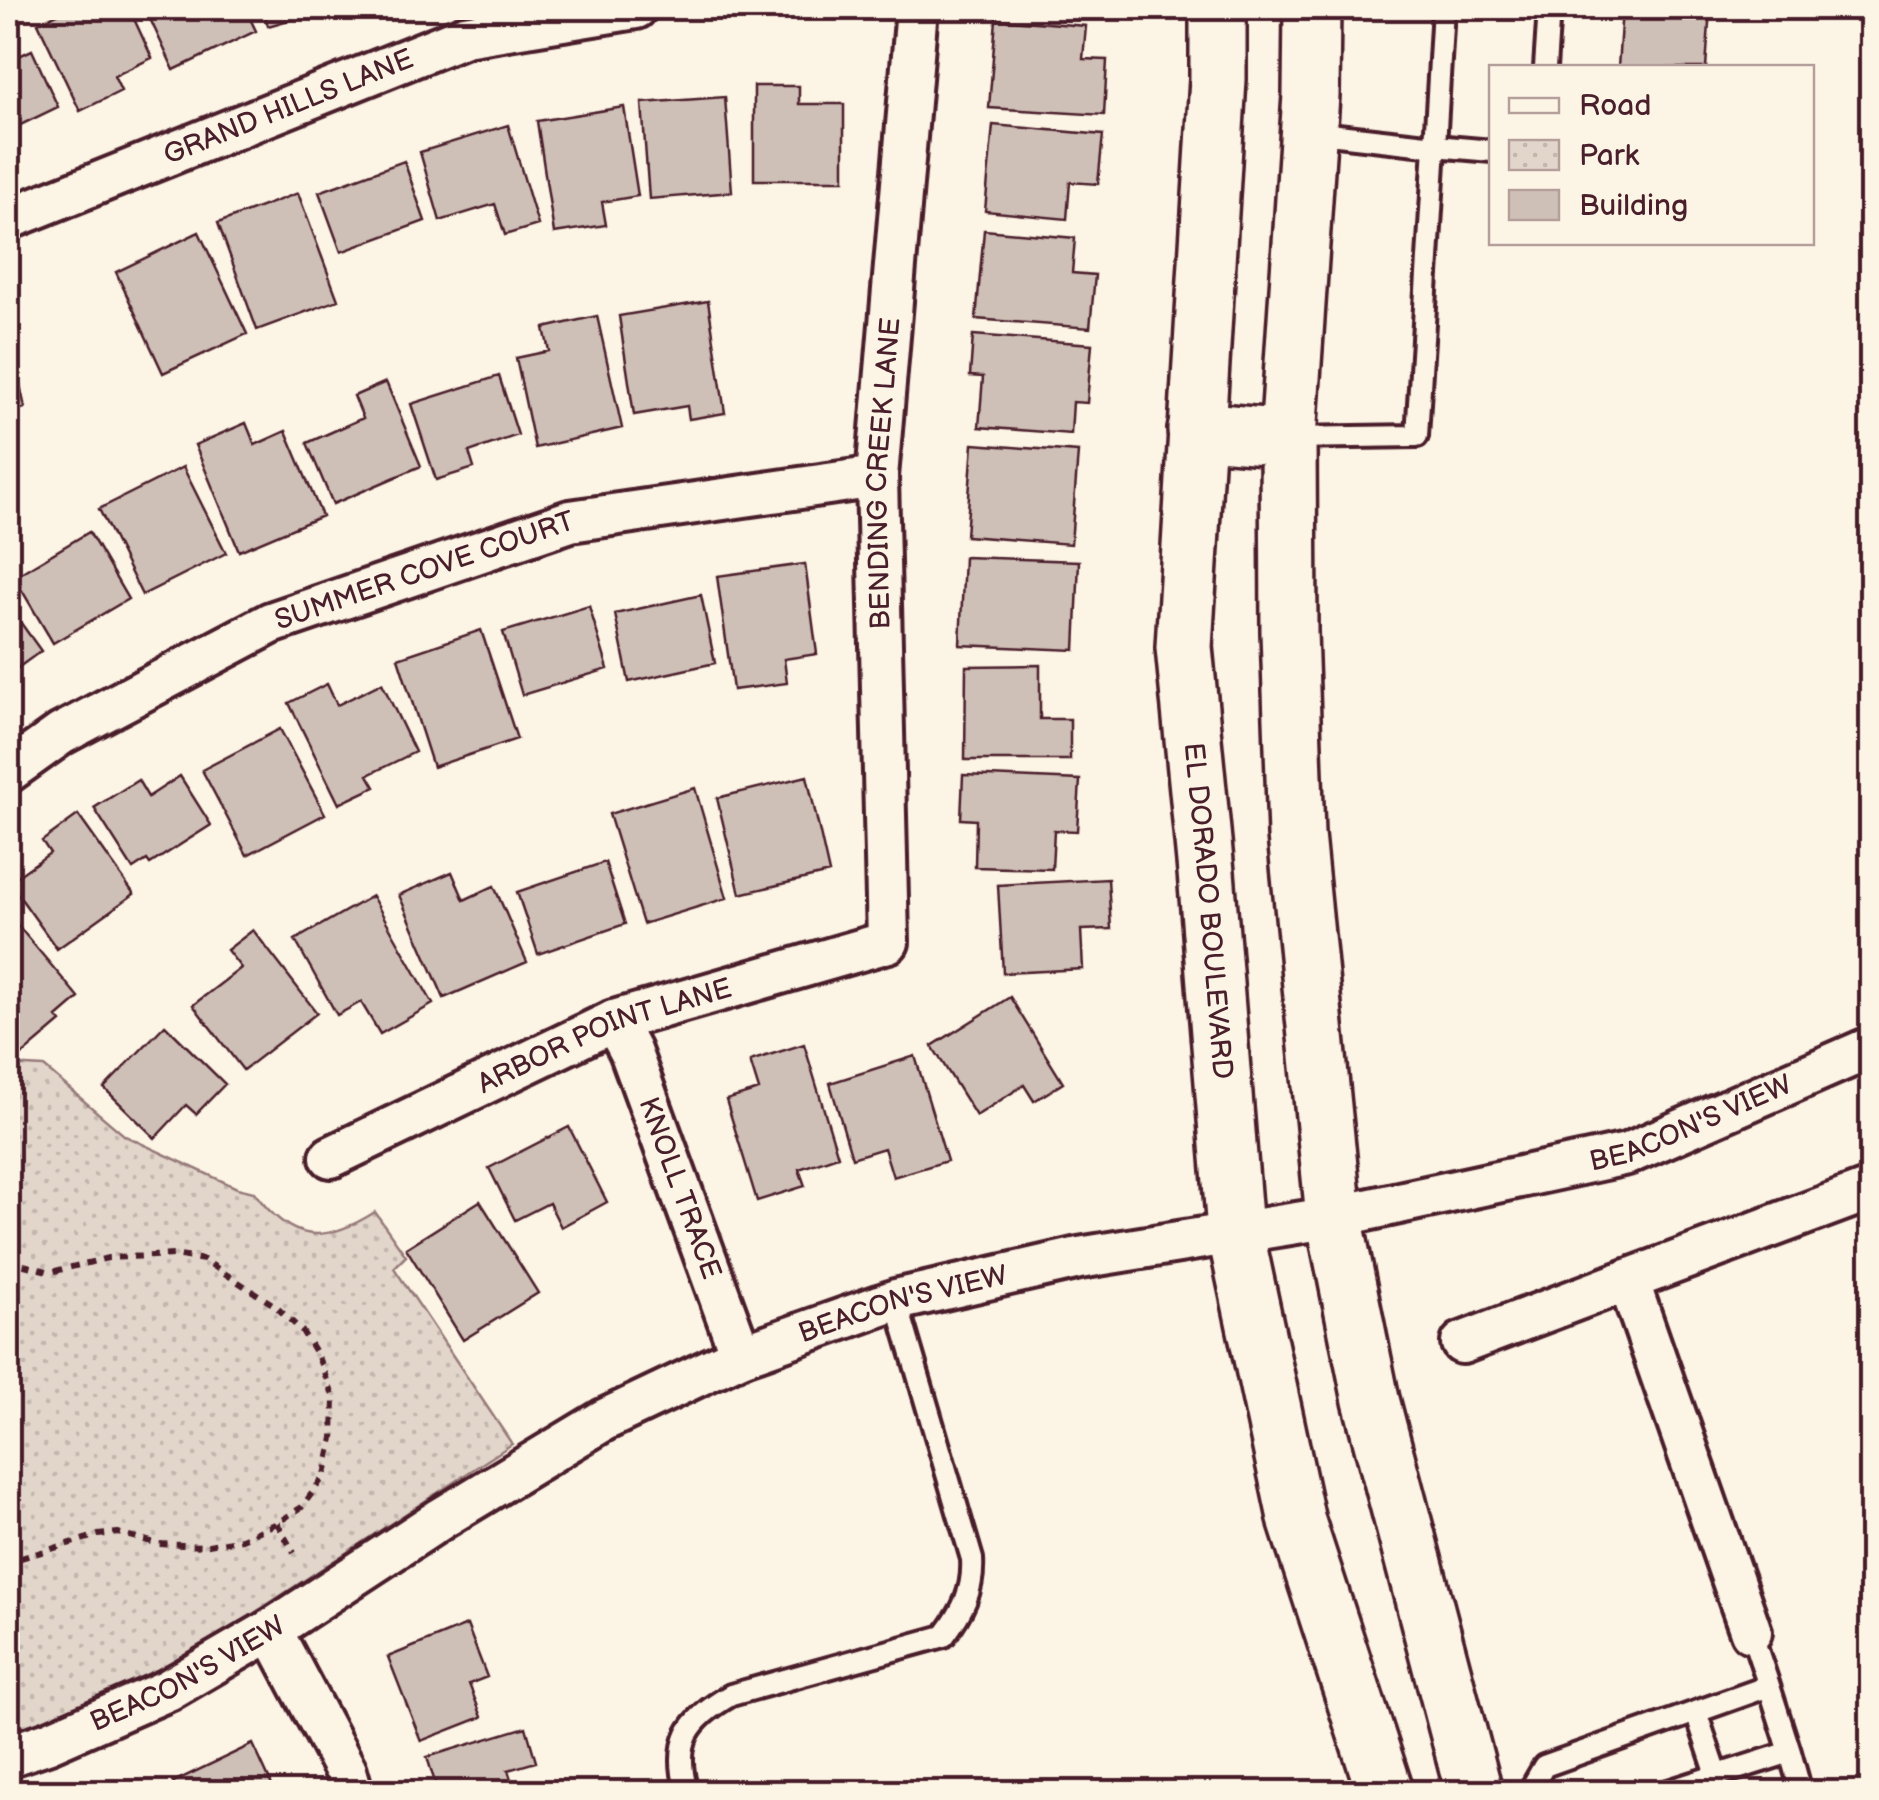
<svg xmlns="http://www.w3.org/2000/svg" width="1879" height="1800" font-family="'Balsamiq Sans',sans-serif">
  <defs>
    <pattern id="park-dots" width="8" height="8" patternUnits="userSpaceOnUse" patternTransform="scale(2.5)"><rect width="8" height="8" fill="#e2d5ca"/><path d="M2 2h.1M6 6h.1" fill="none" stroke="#c3b6ae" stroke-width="1.8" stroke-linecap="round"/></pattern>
  </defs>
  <rect width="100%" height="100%" fill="#fcf5e5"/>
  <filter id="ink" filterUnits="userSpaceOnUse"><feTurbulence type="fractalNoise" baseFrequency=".01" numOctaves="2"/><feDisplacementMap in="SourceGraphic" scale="20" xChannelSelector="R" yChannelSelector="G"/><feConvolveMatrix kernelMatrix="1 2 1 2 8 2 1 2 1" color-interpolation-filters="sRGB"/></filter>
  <g filter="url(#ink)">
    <path fill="url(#park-dots)" stroke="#967a7a" stroke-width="2.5" d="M8,1065L44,1067L125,1136L237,1188L254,1192C291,1243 323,1245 375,1212L406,1256L394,1268L512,1444L224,1633L93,1705L8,1735Z"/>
    <path fill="#cfc0b7" stroke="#4a1f2b" stroke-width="2.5" d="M70,8H129L152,58L114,76L121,91L80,111L38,23Z
      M145,8H245L256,31L174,70Z
      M262,8H331L268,26Z
      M1622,8H1710L1706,68H1618Z
      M996,19L1086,26L1083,59L1107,60L1104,115L989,108Z
      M32,50L58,107L8,131V61Z
      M754,86H799V104H844V180H754Z
      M725,97L732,192L649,199L642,103Z
      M624,107L638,196L602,202L606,225L554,233L537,121Z
      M508,125L538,225L505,235L495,204L440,221L420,152Z
      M993,125L1103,135L1098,184L1070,182L1067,219L985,211Z
      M404,161L425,221L341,252L319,192Z
      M298,193L338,300L257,330L218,223Z
      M984,230L1075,238L1072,273L1095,275L1090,328L976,319Z
      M199,232L247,334L163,373L116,272Z
      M708,301L725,413L689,419L687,406L634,415L619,316Z
      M597,316L622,428L535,448L516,358L549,351L544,328Z
      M8,328L25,408L8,412Z
      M973,335L1092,344L1087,403L1073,402L1071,434L979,427L983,377L970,376Z
      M499,376L518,435L469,452L474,468L436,480L411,404Z
      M386,382L421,466L333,504L307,443L363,418L354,396Z
      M246,423L255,445L286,431L322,516L239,551L195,445Z
      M973,444L1078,452L1071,544L966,536Z
      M183,467L226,553L142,595L99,509Z
      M89,532L128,599L53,643L14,577Z
      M964,557L1079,561L1075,650L960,645Z
      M805,564L817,654L784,659L787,683L733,690L717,576Z
      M701,595L715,663L629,682L615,614Z
      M8,605L41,651L8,675Z
      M589,606L608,669L522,695L503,632Z
      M481,630L517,739L433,767L398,658Z
      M1040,665V719H1070V760H965L966,666Z
      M382,683L415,752L368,775L375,787L339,804L289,703L327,684L337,705Z
      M280,729L325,814L247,855L202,770Z
      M963,775L1080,780L1077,831L1054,830L1052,869L975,867L976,820L961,819Z
      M180,776L211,825L150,864L147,860L133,869L94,808L138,780L148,797Z
      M807,776L829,873L740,894L717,798Z
      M695,788L727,898L643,924L609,814Z
      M78,815L134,894L57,949L9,882L50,853L42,841Z
      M605,862L625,924L538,954L517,892Z
      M452,872L464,900L494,886L527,962L444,998L399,895Z
      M1108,879L1111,929L1081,930L1083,969L1003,973L998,885Z
      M372,896L433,1004L380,1034L361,1002L337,1015L295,940Z
      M8,914L79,998L57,1017L61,1022L15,1061L8,1052Z
      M253,930L317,1013L243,1070L193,1005L241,968L227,950Z
      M1010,997L1063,1083L1034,1101L1024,1085L976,1116L932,1046Z
      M165,1025L225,1084L196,1114L186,1105L155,1138L104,1088Z
      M804,1044L838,1156L799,1169L805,1186L757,1201L726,1100L759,1090L750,1061Z
      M915,1056L947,1161L893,1177L884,1148L852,1158L830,1083Z
      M569,1127L607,1202L561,1227L549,1203L515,1220L489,1168Z
      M480,1201L538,1293L463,1340L406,1248Z
      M467,1625L487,1677L469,1684L482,1717L421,1741L388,1657Z
      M526,1727L536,1762L508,1770L515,1792H438L427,1757Z
      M253,1744L275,1792H178L173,1782Z"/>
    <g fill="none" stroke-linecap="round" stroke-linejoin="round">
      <defs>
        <path id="lane" d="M1443,8L1435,146L1492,151
          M1545,68L1549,8
          M1290,438L1417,436L1435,146L1311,132
          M1751,1632L1769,1686
          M1696,1712L1717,1775
          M1790,1752L1801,1792
          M687,1792C673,1742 687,1720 731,1695L944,1636C962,1612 974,1591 972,1559L896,1300
          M1529,1792L1544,1766L1769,1686L1790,1752L1665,1792"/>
        <g id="street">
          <path id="s1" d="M8,219L465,36L636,8"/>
          <path id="s2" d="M8,772L61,734L271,623L570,521L877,477"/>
          <path id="s3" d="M614,1021L630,1051L741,1355"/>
          <path id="s4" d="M331,1157L614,1021L888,942L877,477L917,8"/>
          <path d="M1462,1343L1628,1280"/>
          <path d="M271,1630L346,1771L352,1792"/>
          <path d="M1751,1632L1628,1280L1872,1189"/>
          <path id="s5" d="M8,1756L49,1742L168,1690L271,1630L442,1518L604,1420L741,1355L896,1300L1079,1258L1334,1217L1627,1154L1872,1047"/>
        </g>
        <g id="secondary">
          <path id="s6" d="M1218,8V79L1184,647L1206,872L1235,1231L1297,1522L1385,1792"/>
          <path d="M1312,8L1311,95L1288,438L1289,632L1296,835L1334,1217L1371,1400L1474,1792"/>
          <path d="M1196,430L1288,438"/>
        </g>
      </defs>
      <use href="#lane" stroke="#4a1f2b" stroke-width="28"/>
      <use href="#street" stroke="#4a1f2b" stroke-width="48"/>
      <use href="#secondary" stroke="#4a1f2b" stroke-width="62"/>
      <path stroke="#4a1f2b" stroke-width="6" stroke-dasharray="8 8" stroke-linecap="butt" d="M8,1261L51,1272L108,1258L174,1255L204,1260L274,1305L302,1331L318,1357L334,1398L333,1438L325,1475L302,1507L277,1523L242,1539L203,1546L159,1544L118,1533L98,1535L8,1562
        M277,1523L294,1553"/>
      <use href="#lane" stroke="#fcf5e5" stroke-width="20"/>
      <use href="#street" stroke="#fcf5e5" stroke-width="40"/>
      <use href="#secondary" stroke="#fcf5e5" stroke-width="55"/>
    </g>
  </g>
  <g text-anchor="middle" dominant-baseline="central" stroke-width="8" stroke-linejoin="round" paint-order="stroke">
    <g font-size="28" fill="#4a1f2b" stroke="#fcf5e5">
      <text stroke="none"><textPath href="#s1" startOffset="302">GRAND HILLS LANE</textPath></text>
      <text stroke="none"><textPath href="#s4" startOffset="1068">BENDING CREEK LANE</textPath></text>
      <text stroke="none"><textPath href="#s2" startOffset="465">SUMMER COVE COURT</textPath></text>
      <text stroke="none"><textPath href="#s6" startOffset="905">EL DORADO BOULEVARD</textPath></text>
      <text stroke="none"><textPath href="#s4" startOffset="300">ARBOR POINT LANE</textPath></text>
      <text stroke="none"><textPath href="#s5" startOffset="1818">BEACON'S VIEW</textPath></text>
      <text stroke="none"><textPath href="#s3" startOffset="180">KNOLL TRACE</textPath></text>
      <text stroke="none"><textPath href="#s5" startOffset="1008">BEACON'S VIEW</textPath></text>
      <text stroke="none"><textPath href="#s5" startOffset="198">BEACON'S VIEW</textPath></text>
    </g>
  </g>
  <rect width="1879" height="1800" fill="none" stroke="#fcf5e5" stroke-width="40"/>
  <rect x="20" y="20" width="1839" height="1760" fill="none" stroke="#4a1f2b" stroke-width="4" filter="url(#ink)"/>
  <rect x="1489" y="65" width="325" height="180" fill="#fcf5e5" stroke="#b59f9b" stroke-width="2.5"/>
  <rect x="1509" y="98" width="50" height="15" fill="#fcf5e5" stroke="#b59f9b" stroke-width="2.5"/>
  <text x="1579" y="115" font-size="30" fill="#4a1f2b">Road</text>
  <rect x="1509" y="140" width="50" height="30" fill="url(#park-dots)" stroke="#b59f9b" stroke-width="2.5"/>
  <text x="1579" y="165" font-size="30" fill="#4a1f2b">Park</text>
  <rect x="1509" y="190" width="50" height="30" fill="#cfc0b7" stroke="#b59f9b" stroke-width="2.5"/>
  <text x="1579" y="215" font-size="30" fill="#4a1f2b">Building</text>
</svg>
